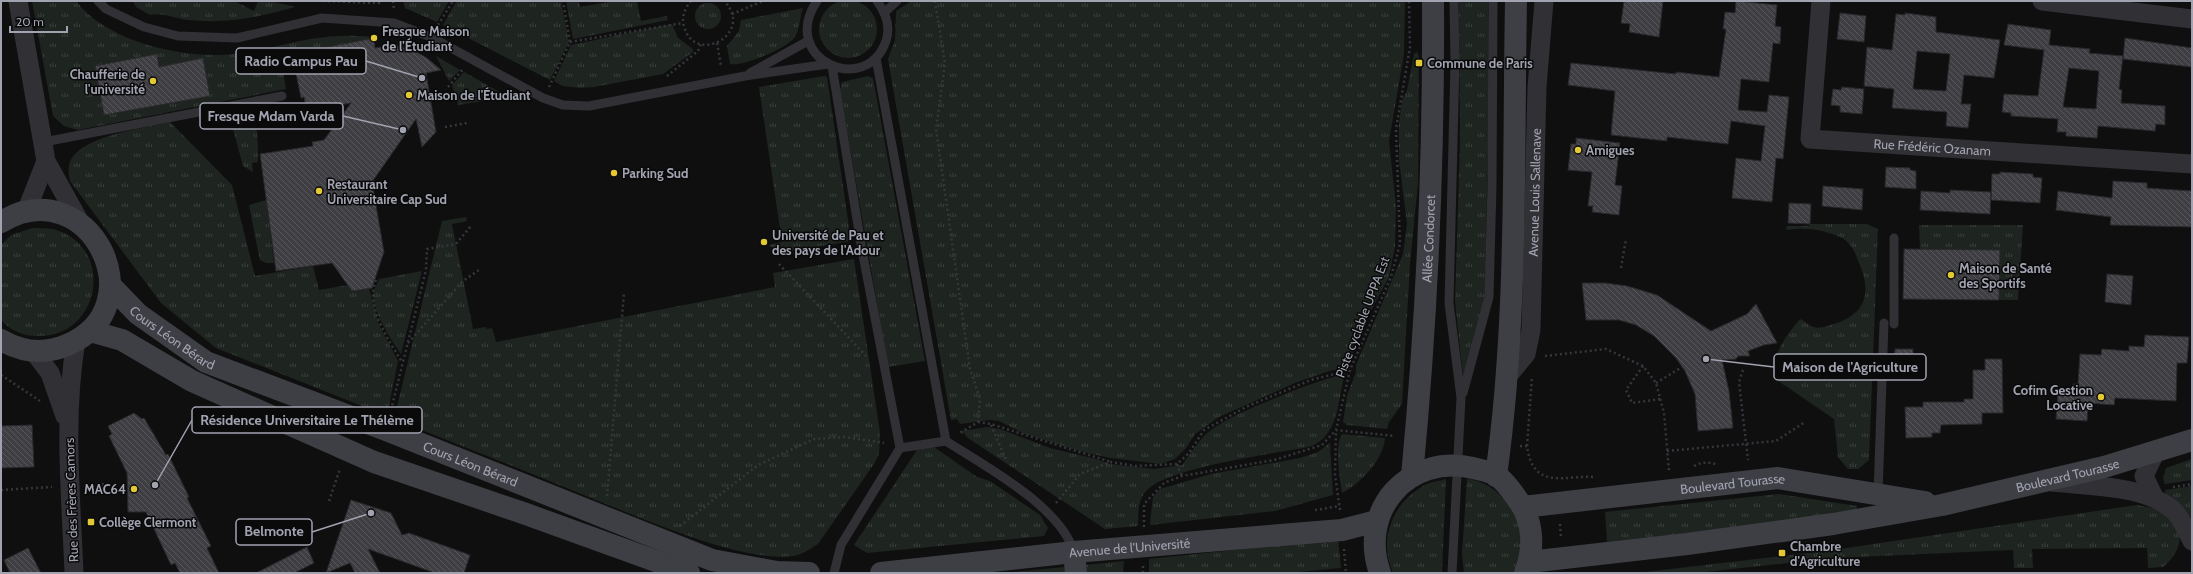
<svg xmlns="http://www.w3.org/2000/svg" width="2193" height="574" font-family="Cabin,sans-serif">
  <defs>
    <pattern id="grass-tufts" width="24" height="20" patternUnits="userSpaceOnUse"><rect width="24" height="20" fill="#1e241f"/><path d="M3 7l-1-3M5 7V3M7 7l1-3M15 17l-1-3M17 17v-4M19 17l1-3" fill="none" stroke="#3c413d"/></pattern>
    <pattern id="building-back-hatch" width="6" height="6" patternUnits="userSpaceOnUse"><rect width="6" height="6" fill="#3e3e43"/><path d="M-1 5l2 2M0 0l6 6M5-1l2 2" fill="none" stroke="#57575c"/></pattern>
  </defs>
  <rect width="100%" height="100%" fill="#0f0f10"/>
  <path fill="url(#grass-tufts)" d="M819 29a29 29 0 1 1 58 0a29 29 0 1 1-58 0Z
    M32,1H76C110,45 192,61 244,53C282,46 317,34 356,36C362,36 368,36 374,38L282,66L286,89L78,130L64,126L53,116Z
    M133,1H234L254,11L258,1H270L295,7C260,17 226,24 189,20C175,19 163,12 150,15L136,7Z
    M403,1H449L437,22L405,8Z
    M462,1H561L569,42L550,80L443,25L456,2Z
    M566,1H579L580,7L614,1H637L641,21L667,16L668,20L573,39Z
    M911,1H1405L1404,54L1389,141L1396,206L1395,246L1389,277L1363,325L1347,368L1329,371L1295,383L1219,417L1195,434L1186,448L1175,459L1161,464L1111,458L1083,452L1023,433L999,421L990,420L960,424L957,419L951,420L888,59L895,40L896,11Z
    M1459,1H1488V142L1485,298L1463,377L1455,301L1460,143Z
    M695 16a13 13 0 1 1 26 0a13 13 0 1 1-26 0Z
    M803,8C800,16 800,27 796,35C792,47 742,67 730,64L727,46L739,31L741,20Z
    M672,24L678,38L693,49V52L663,74L594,87L580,88L563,86L554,81L571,45Z
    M1417,52L1419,56L1418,183L1410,264L1402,404L1389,422L1387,429L1347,425L1343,422L1347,396L1356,372V365L1403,254L1407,224L1399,160V124L1402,100L1407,90L1414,54Z
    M436,56L460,70L449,81Z
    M464,72L509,97L458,105L452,85Z
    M824,76L827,77L851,241L779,253L769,245L782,242L759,87Z
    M868,76L873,78L925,361L888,367L840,90L842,82Z
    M247,112C261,125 257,146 258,162L252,163L253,172L243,166L233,129L235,120Z
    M170,122L232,185L255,276L313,266L319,290L348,285L369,288L379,325L398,361L387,416L216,348L161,303L70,181C69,177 68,171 69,166C74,136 146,128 170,122Z
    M266,200L274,263H266L260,260L259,256L249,205Z
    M466,217L467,221L452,224L473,329L486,327L487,329L492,328L496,342L775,287L773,273L854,259L880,433L879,454L874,464L818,544C810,549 803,554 794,556C741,563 642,518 591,498C526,471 460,445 394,419L442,221Z
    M1810,224H1867L1878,229L1869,460L1858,469H1848L1838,457L1834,419L1780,382C1766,360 1786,336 1800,319C1805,321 1808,325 1813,327C1820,329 1827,326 1834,324C1866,314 1872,293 1859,263C1855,252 1851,242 1840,237C1822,229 1806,227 1786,230L1787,226H1809Z
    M1919,225H2023L2018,300H1999L2000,250L1920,249Z
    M32,228C38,228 46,228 53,229C116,245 102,339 36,336C23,336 10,330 1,320V245L11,235Z
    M422,271L401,354C392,342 369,306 374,291C375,287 378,283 379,279Z
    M1345,374C1337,401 1340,436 1309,447C1275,453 1165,468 1146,491C1138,500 1138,514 1138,526L1105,529L968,438L962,431L987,427L1000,429L1050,448L1096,459L1110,464L1154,469L1182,465C1190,454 1200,438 1211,430C1230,416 1252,408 1273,399C1297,389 1320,380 1345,374Z
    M1342,434L1385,438C1384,459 1360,484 1342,493C1340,480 1334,445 1342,434Z
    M1330,443L1333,495L1275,511L1150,525L1152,504L1153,497L1160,489L1211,474L1300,458L1318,452Z
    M934,447L977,477L990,481L1040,515L1048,528L1044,536L867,553L854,545L917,450Z
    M2192,459V480L2165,484L2163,478L2166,468Z
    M1446,479L1442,573H1393C1378,540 1392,504 1423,486C1429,482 1439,481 1446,479Z
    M1467,479C1497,481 1524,516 1522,546C1522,554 1517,565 1515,573H1464L1462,554Z
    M2192,486V519L2184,509L2166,495L2165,490Z
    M1779,494L1857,506V515L1607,542L1605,512Z
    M2137,505C2146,507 2156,508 2165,513C2189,526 2181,553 2163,567L2148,568L2147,548L2032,549L2033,568H2014L2013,550L1834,558L1696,573H1636L1833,550Z
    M1338,539L1341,568L1288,573H1149V559Z
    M1124,561L1123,573H1004Z"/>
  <path fill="url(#building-back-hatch)" stroke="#29292c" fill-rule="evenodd" d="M1624,1H1663L1659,37L1629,32L1630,24L1621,23Z
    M1736,1L1777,5L1775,26L1781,27L1780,44L1773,43L1769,82L1741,79L1738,110L1767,112L1769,95L1789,97L1783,159L1776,158L1772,202L1732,198L1736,158L1761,161L1765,126L1731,121L1728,144L1667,137V141L1611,135L1615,91L1568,85L1571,63L1676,74V72L1719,77L1726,29H1723L1725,12L1735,13Z
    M1840,13L1866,16L1864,42L1837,39Z
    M1905,13L1936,17V32L2000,40L1994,78L1964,75L1961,104H1971L1968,128L1946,126L1947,112L1892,108L1894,89L1864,86L1867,47L1892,50L1896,14L1905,15ZM1917,51L1950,54L1946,91L1913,89Z
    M2008,24L2051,30L2049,45L2090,49L2089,53L2123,56L2119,89L2122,90L2121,103L2165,106V125L2156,124L2155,131L2098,126L2097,138L2066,136V132H2057L2058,119L2011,116V113L2002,112L2004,94L2038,96L2044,50L2004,45ZM2069,68L2099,71L2096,109L2063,107Z
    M374,38L375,48L395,45L413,50L427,58L441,70L426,73L436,132L422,147L416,119L372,182L384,252L372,288L352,291L332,263L276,271L260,154L313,146L312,142L324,140L351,103L307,111L304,97L301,98L292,54Z
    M2125,38L2192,48V67L2123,59Z
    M157,54L159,67L203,58L210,96L104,115L95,66Z
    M1842,87L1864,89L1862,114L1840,112V106L1831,105L1833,89L1841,90Z
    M1576,138L1620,143L1615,185L1622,186L1619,215L1592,212L1593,206H1588L1592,172L1568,170L1571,144H1576Z
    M1886,167L1910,168V170L1916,171V189L1885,187Z
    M2000,172L2033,174V177L2042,178L2040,203L1991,200L1992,174H2000Z
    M2113,181L2147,183V188L2192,191V227L2110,225L2111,217L2056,210L2058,191L2112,198Z
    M1823,186L1863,189L1862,210L1822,206Z
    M1950,190L1991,192L1990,214L1920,210L1921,191L1950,193Z
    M1789,203L1811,204L1810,224L1788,223Z
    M1904,249L2000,250L1999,300L1903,299Z
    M2107,274L2133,276L2131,305L2105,302Z
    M1582,283H1605L1627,286L1657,295L1711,331L1747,314L1756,304L1777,343L1764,345L1748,351L1750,356H1738L1736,359L1722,360L1729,391L1733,428L1698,431L1695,394L1685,371L1676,358L1654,336L1636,325L1619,320H1586Z
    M2145,335L2189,337L2187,363H2177L2176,401L2115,398L2114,405L2088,403L2087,421L2056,419L2058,394L2072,395L2073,384H2078L2080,354L2101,355L2102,349L2129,351V346L2144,347Z
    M1895,349H1913V369L1894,368Z
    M1985,359H2002L2003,413H1982V424L1941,425L1940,433H1932V437L1906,438L1905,407H1923V402H1964V399H1973V370H1985Z
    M134,413L142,419L144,418L166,455L168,454L189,497L187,498L211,546L207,548L219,573H180L175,563L171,565L146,512H128L127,473L109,436L112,434L108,426Z
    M32,425L34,467L1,468V426Z
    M351,500L391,513L402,535L409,533L470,555L464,573H435L368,549L380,573H355L350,563L326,573Z
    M307,547L314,563L294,573H256Z
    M28,548L41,573H10L4,560Z"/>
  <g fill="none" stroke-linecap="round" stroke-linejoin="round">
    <path stroke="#36373c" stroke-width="2.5" stroke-dasharray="2 3" stroke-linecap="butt" d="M323,1L379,3L378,1
      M393,1L394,10
      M691,1C685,8 681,17 684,26C694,67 756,33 724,1
      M935,1L945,64L936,129L970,369L980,399L978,422L960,433
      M732,14L763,1
      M438,25L453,1
      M570,42L683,23
      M717,43L721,66
      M667,76L698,51L701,44
      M448,87L463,69
      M549,87L570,42L563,1
      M445,127L467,123
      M779,264L868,358
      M1621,268L1626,239
      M376,280C365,307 388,339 402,362
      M408,343L463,281L479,270
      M1545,356L1606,349L1643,366L1656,383L1664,413L1669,471
      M1643,366L1626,390L1632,403L1660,399
      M1743,370L1739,382L1748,460
      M1,375L40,401
      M1656,383L1682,367
      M391,410L426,270L427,249L456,244L471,226
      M978,422L991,424L1111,462
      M991,425L1007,462
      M1520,446H1527C1533,491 1564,475 1595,477
      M1527,446L1532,377
      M1667,451L1776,441L1805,422
      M1177,464L1182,476
      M1694,466C1701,462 1708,462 1716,464
      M87,485L112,484
      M2173,487L2192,484
      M1,490L52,487
      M607,496L624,293
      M329,501L340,469
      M1056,503L1080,474L1111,462L1136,466L1177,464L1189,453L1204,430L1248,406L1311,380L1350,370
      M1315,510L1340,506
      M1340,510L1335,475L1336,430L1395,436
      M1560,524L1561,538
      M680,526L758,465L814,439L845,437L884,443
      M1144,527V504L1164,483L1182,476L1274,460L1322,445L1336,430L1350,370L1391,277L1400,244L1396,129L1410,47L1409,1
      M1344,549L1346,573
      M1143,573V566"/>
    <path stroke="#303035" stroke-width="9" d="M98,1L106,9L144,27L178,36L237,38L322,18L394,23L431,37L543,98L563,105L589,106L745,76L828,64
      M817,1C778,59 866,98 886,41C891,26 886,13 877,1
      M885,12L897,1
      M876,58L946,441
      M832,66L862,250L900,448L841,545L834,573
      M750,73L808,41
      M44,142L282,96
      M1894,324V238
      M1463,393L1489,297L1492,186L1493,1
      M900,448L946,441C986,467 1060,506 1074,552
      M1878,494L1884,323
      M1452,573L1461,398L1449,303L1455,62L1454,1"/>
    <g stroke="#303035" stroke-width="19">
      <path d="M18,1L46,161L81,224"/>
      <path id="s1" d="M1821,1L1810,139L2192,164"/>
      <path d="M2042,1L2192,19"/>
      <path d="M26,212L46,161"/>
      <path d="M34,352L50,373L65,416"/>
      <path id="s2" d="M1507,377L1526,354L1531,330L1537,87L1544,1"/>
      <path d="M2052,482C2089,486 2144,485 2173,510C2181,517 2187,531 2192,541"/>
      <path d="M2154,497L2144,476L2156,451"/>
      <path d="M74,573C71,496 63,418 76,341"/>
    </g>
    <g stroke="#3e3f44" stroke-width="22">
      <path d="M1,222C89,169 158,307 67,345C44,355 22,352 1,340"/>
      <path id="s3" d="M110,285L138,314L206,362L386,430L712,560L777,572L809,573"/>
      <path d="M90,331L122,340L192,381L374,462L526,514L689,573"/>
      <path id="s4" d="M1412,476C1427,318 1434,160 1433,1"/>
      <path d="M1496,476C1518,318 1513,159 1516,1"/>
      <path id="s5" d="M1523,507L1778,478L1925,502"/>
      <path d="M1074,552L1076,573"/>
      <path id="s6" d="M1529,562L1687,544L1833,524L1942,505L2104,467L2192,440"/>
      <path id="s7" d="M881,573L1074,552L1342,530L1377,521"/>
      <path d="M1380,573C1358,511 1408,453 1473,468C1480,470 1489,471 1496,475C1505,481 1514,494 1520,503C1534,524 1534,550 1525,573"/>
    </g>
  </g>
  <g fill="#e3c933" stroke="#0a0a0b" stroke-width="1.5">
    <circle cx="374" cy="38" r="4"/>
    <rect x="1415" y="59" width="8" height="8" rx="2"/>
    <circle cx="153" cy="81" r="4"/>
    <circle cx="409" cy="95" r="4"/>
    <circle cx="1578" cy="150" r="4"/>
    <circle cx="614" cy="173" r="4"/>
    <circle cx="319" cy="191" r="4"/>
    <circle cx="764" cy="242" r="4"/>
    <circle cx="1951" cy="275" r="4"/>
    <circle cx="2101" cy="397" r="4"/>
    <circle cx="134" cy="489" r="4"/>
    <rect x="87" y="518" width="8" height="8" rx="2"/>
    <rect x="1778" y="549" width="8" height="8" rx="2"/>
  </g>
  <g text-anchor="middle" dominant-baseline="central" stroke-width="3" stroke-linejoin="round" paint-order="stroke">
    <g font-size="13" font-weight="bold" fill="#a1a3b0" stroke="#0a0a0b" text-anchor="start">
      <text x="382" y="31">Fresque Maison<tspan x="382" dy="15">de l'Étudiant</tspan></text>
      <text x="1427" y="63">Commune de Paris</text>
      <text x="145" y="74" text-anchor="end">Chaufferie de<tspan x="145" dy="15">l'université</tspan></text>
      <text x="417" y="95">Maison de l'Étudiant</text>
      <text x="1586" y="150">Amigues</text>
      <text x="622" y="173">Parking Sud</text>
      <text x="327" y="184">Restaurant<tspan x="327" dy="15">Universitaire Cap Sud</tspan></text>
      <text x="772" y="235">Université de Pau et<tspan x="772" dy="15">des pays de l'Adour</tspan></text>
      <text x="1959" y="268">Maison de Santé<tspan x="1959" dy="15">des Sportifs</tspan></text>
      <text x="2093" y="390" text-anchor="end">Cofim Gestion<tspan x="2093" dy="15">Locative</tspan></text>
      <text x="126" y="489" text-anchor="end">MAC64</text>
      <text x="99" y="522">Collège Clermont</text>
      <text x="1790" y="546">Chambre<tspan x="1790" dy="15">d'Agriculture</tspan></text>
    </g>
    <g font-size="13" fill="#a1a3b0" stroke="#0a0a0b">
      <text stroke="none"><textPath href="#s1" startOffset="261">Rue Frédéric Ozanam</textPath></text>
      <text stroke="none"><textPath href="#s2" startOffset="192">Avenue Louis Sallenave</textPath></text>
      <text stroke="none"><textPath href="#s4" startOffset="238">Allée Condorcet</textPath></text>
      <text transform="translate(1362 317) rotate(-69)">Piste cyclable UPPA Est</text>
      <text stroke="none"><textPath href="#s3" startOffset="82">Cours Léon Bérard</textPath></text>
      <text stroke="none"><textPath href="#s3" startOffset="407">Cours Léon Bérard</textPath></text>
      <text stroke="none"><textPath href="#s6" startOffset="546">Boulevard Tourasse</textPath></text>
      <text stroke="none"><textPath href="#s5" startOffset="211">Boulevard Tourasse</textPath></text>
      <text transform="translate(71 500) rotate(-92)">Rue des Frères Camors</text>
      <text stroke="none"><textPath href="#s7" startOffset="250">Avenue de l'Université</textPath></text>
    </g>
  </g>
  <path fill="none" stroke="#a1a3b0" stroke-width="1.5" d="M422 78L366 61M403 130L343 116M1706 359L1774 367M155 485L192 420M371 513L312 532"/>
  <g fill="#a1a3b0" stroke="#0a0a0b" stroke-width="1.5">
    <circle cx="422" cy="78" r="4"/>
    <circle cx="403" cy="130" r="4"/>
    <circle cx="1706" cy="359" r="4"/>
    <circle cx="155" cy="485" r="4"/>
    <circle cx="371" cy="513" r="4"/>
  </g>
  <g fill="#0a0a0b" stroke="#a1a3b0" stroke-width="1.5">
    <rect x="236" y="48" width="130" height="26" rx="4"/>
    <rect x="200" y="103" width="143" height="26" rx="4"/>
    <rect x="1774" y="354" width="152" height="26" rx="4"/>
    <rect x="192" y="407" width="230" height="26" rx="4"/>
    <rect x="236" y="519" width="76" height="26" rx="4"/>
  </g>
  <g font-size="14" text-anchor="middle" font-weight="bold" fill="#a1a3b0">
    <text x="301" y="66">Radio Campus Pau</text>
    <text x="271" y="121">Fresque Mdam Varda</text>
    <text x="1850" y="372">Maison de l'Agriculture</text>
    <text x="307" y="425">Résidence Universitaire Le Thélème</text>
    <text x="274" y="536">Belmonte</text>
  </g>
  <rect width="2193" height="574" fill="none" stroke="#a1a3b0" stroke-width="4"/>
  <path d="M10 26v6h57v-6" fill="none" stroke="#a1a3b0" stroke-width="2"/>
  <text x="16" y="26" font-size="12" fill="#a1a3b0" stroke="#0a0a0b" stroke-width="3" paint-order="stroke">20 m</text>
</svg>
